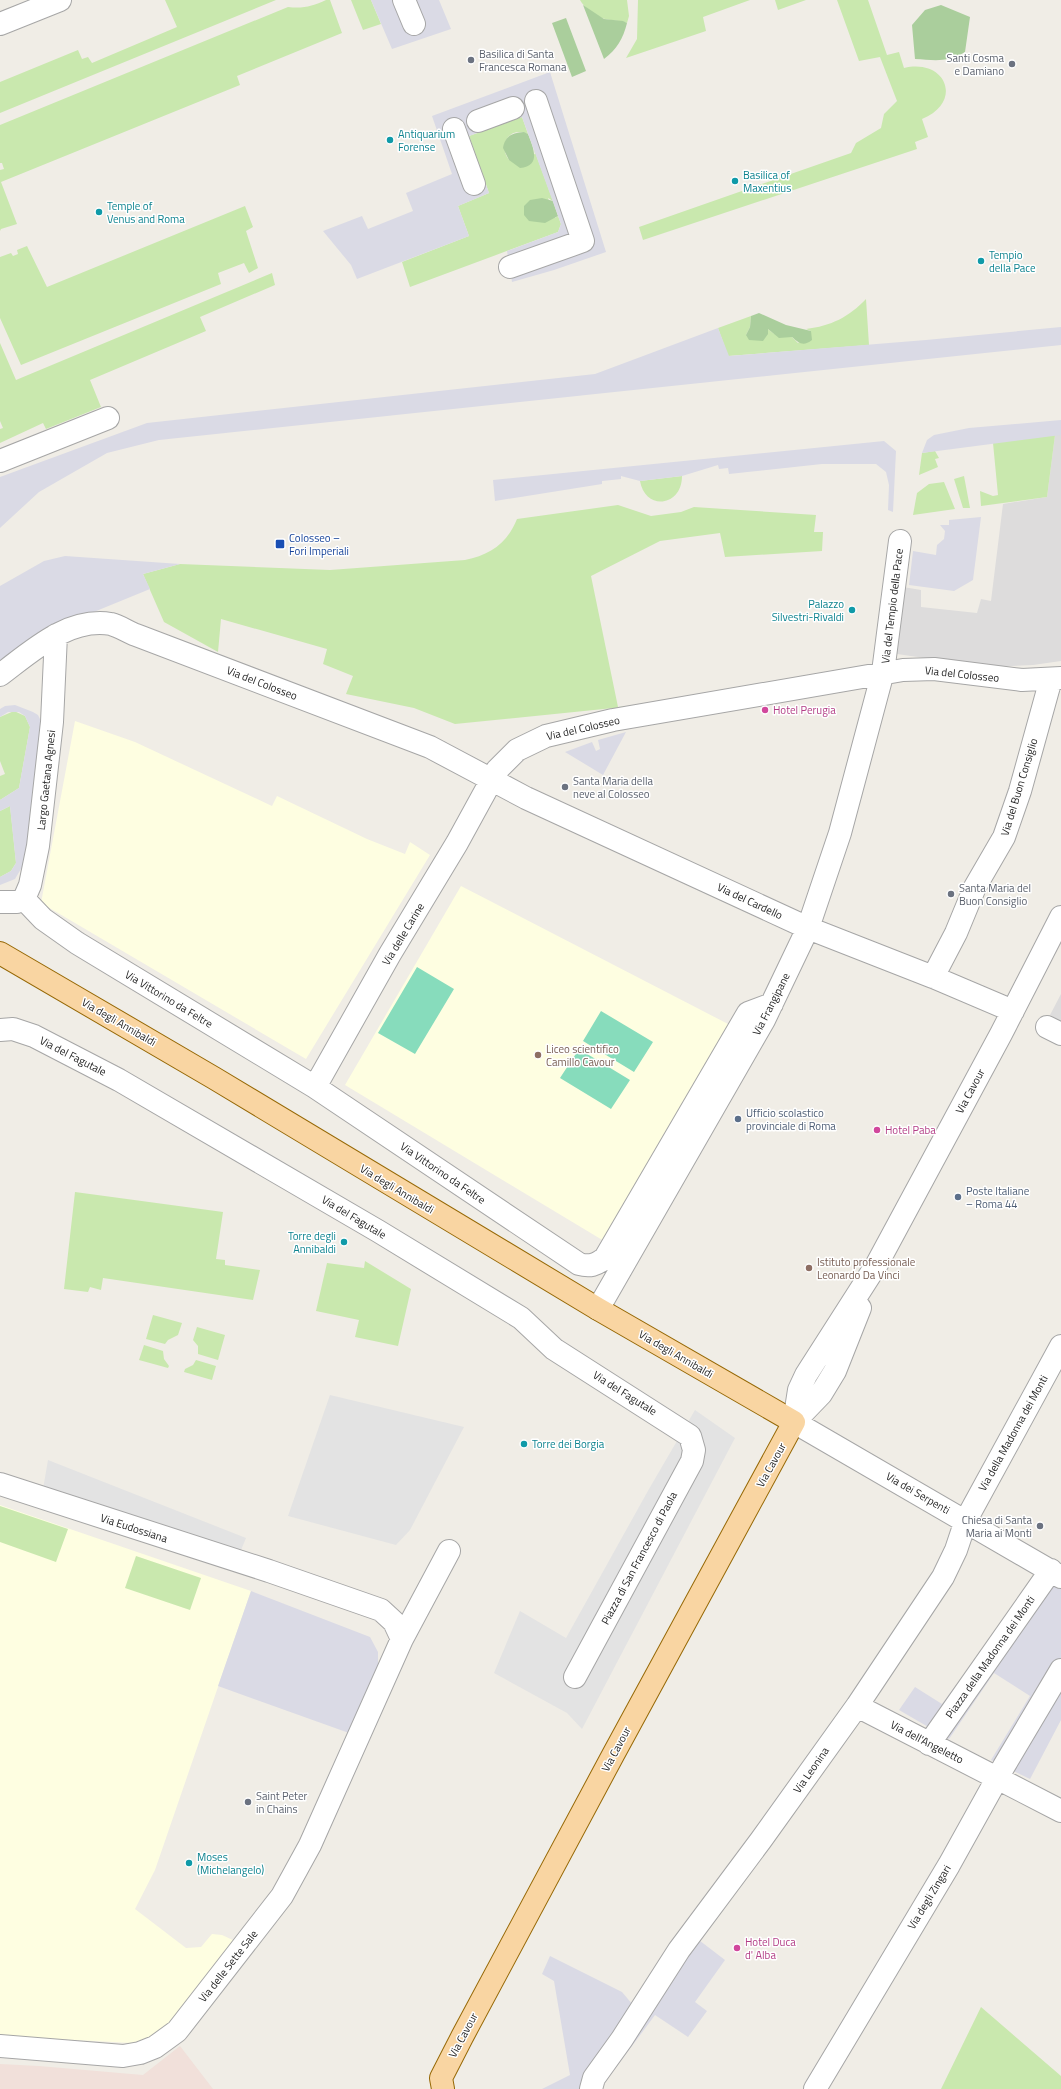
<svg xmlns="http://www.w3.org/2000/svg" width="1061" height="2089" font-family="'Titillium Web',sans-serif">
  <rect width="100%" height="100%" fill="#f0ede6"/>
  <path fill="#dddcdc" d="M1055,435H1061V661L1033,665L987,667L897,654L903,587L921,590V607L977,613L981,599L991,601L1003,504L1047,497Z
    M1061,994V1022L1050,1015Z"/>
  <path fill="#fefee1" d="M75,721L135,742L272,806L277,796L367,839L405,854L410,842L430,855L306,1059L41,903Z
    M461,886L730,1025L604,1241L345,1085Z
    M0,1505L251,1591L155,1870L135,1909L186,1948L201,1947L212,1934L222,1935L235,1941L168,2035L150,2044L0,2036Z"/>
  <path fill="#f1e0da" d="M180,2046L213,2089H0V2064L39,2066L143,2075Z"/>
  <path fill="#c9e8ae" d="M165,0H276L0,113V82L78,50L82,59L88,57L92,63L177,27Z
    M326,0H330L342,33L237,76L240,85L1,182L17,224L1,229L0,231V170L4,169L2,163H0V125L288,7C303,9 313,6 326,0Z
    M351,0H371L381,24L363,30Z
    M580,0H627L629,16L627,23C620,20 613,21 605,19C597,17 584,8 580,0Z
    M638,0H750L703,17L706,31L626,58L637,39Z
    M775,0H806L778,10Z
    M837,0H868L887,55L899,52L904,68C946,58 964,102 922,119L928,137L915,142L917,149L643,240L639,227L851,153L856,143L881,128L884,114L897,101L880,57L859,61Z
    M522,117L528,134C510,126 497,144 509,160L535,154L534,149L553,201L548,198L555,218L558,216L561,224L558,232L410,287L402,262L469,236L458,206L489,193L469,136Z
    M245,206L253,227L246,231L258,268L249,273L244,263L218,273L221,284L21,365L0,318V257L11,253L13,256L18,254L17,250L27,246L47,287Z
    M272,273L275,285L200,317L206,331L90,380L101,407L46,429L43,423L0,443V429L3,428L0,421V343L16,380Z
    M866,299L869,345L728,356L718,328L751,316L750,327L746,335L768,329C776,337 782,336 792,337L798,343L811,331L806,329C831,326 849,317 866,299Z
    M1055,435L1047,497L981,506L980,491L993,496L998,495L993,443Z
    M935,451L939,458L935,459L938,467L919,475L922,453Z
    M682,476C682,507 645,511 640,481Z
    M964,476L970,508H963L954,479Z
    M944,482L955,509L913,515L917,493L929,484Z
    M618,505L651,516L681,512L694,507L816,515L814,532H823L822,551L725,557L720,533L660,541L591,576L618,707L643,705L455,724L414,708L346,694L353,676L323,664L327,649L221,619L218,652L164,622L143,574L180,564L330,570L465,560C490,555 507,544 517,519Z
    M14,711L25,716L30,727L19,788L0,800V776L5,774L0,761V717Z
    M10,806L16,863L11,871L0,877V811Z
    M75,1192L223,1212L216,1259L225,1260V1265L260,1270L253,1300L103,1278L101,1290L90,1287L88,1292L64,1289Z
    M365,1261L411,1289L398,1346L355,1337L359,1320L316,1311L327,1263L364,1268Z
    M153,1315L182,1323L178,1335L168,1340L165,1344L146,1339Z
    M197,1327L225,1335L218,1360L198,1354V1346L193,1340Z
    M144,1345L163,1351L164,1359L169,1366L168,1368L139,1360Z
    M196,1360L216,1366L212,1380L184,1372L185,1369L193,1365Z
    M0,1506L68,1529L56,1562L0,1542Z
    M136,1556L201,1578L190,1610L125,1588Z
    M981,2007L1061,2076V2089H941Z"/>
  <path fill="#aace9c" d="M583,5L604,19L623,21L627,23C623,39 617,49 604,59Z
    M941,5L970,17L965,52C947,63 934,60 915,59L912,25L925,10Z
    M566,18L586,71L572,77L552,23Z
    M524,132L528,134C533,147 542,166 520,168L509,160L503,148C505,136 512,133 524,132Z
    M542,198L553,201L558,216L545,223L529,221L524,215V206L530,200Z
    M759,313L786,325L811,331L812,340C803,347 799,343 792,337L779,338L768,329V334L763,341L749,340L746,335L750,327L751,316Z"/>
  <path fill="#87dcbc" d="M417,967L454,989L415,1054L378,1033Z
    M601,1011L653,1042L634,1072L583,1041Z
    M579,1049L630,1080L611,1109L560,1078Z"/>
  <path fill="#e3e3e3" d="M330,1395L464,1427L410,1530L396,1545L288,1516Z
    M695,1410L735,1438L582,1729L567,1713L494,1673L520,1611L566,1638L649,1489Z
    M48,1460L246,1538L239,1555L43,1489Z"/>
  <path fill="#dadae5" d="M371,0H439L451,29L392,49Z
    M550,72L606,252L554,270L512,282L507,251L558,232L561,224L522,117L469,136L489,193L458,206L469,236L357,279L351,265L323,231L362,216L368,229L413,211L406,193L452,174L432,116Z
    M1061,327V345L159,440L107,453L39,492L0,528V477L147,423L595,374L718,328L729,356L926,340Z
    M1061,420V435L922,453L927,440L934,435L969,428Z
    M884,441L896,451L893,512L888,510L889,485L886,472L876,464H822L729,474L728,468L719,469L718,465L682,476L640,481L621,476V479L602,481V484L495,501L493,480Z
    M981,517L973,580L954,591L909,585L913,551L936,555L937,545L944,539L945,531L940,525H949V520Z
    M65,556L180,564L143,574L150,589L40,634L0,661V586L44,561Z
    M15,705L33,712L38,715L42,723L25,862L15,879L0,885V877L11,871L16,863L10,806L0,811V800L19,788L30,727L25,716L19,712H8L0,717V709L5,706Z
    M626,732L603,775L565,752L592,742L596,751L600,749L598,740Z
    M1061,1577V1720L1030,1779L991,1760L1030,1696L994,1673L949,1739L899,1710L915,1687L942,1704L983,1649Z
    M251,1591L370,1637L378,1652V1667L349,1733L218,1686Z
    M691,1934L725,1960L695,2002L707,2011L688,2037L655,2015L600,2089H542L570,2075L554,1981L542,1974L550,1956L622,1992L633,2005Z"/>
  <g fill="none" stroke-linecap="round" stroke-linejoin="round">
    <defs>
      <path id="minor" d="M404,0L414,24
        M0,24L60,0
        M478,121L513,108
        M454,129L474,184
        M510,267L583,241L536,101
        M0,461L108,418
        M0,675C32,651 68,617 111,624C119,626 128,632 136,635L430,747L526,798L808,928L933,977L1013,1011
        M24,899L43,919L77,943L315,1087L579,1264C590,1267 596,1265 605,1258L748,1013L772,1004
        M0,902H17L24,899L30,885L38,846L52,722L56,635
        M933,977L956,933L975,887L1004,837L1020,791L1051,679
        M1047,1027L1061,1034
        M0,1030L13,1029L34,1036L119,1080L378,1231L521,1318L554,1349L690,1436L694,1450L692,1461L575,1677
        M315,1087L390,954L457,843L497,770L517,750L546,736L613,720L903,670L934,669L1022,680L1061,678
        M598,1309L764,1020L808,928L840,833L883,672L900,541
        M794,1422L799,1390L806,1375L877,1264L1001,1034L1061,917
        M794,1422L1061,1577
        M794,1422L821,1394L835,1371L860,1308
        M0,1484L269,1571L381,1610L394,1622L402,1639
        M857,1706L1061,1811
        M929,1744L1051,1570
        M0,2046L123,2056L140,2053L155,2047L177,2031L282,1896L310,1845L402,1639L449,1551
        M591,2089L594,2078L622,2039L679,1950L761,1840L857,1706L943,1577L956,1550L966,1520L1061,1346
        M815,2089L949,1865L1004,1766L1061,1670"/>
      <path id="major" d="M0,953L214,1078L598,1309L794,1422L613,1755L462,2037L441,2078L443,2089"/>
    </defs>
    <use href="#minor" stroke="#a6a6a6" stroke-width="24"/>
    <use href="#major" stroke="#966805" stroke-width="24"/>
    <use href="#minor" stroke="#fff" stroke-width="22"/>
    <use href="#major" stroke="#f9d5a2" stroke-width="22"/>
  </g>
  <g fill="#6b7280" stroke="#fff" stroke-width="1.5">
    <circle cx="471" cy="60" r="4"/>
    <circle cx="1012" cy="64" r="4"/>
    <circle cx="565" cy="787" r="4"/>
    <circle cx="951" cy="894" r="4"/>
    <circle cx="1040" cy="1526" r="4"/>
    <circle cx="248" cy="1802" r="4"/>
  </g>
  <g fill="#0f9aa8" stroke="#fff" stroke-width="1.5">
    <circle cx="390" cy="140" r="4"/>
    <circle cx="735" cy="181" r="4"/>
    <circle cx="99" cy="212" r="4"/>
    <circle cx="981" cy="261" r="4"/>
    <circle cx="852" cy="610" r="4"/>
    <circle cx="344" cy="1242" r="4"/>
    <circle cx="524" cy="1444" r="4"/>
    <circle cx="189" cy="1863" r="4"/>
  </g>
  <rect fill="#1a4fb4" stroke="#fff" stroke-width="1.5" x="275" y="539" width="10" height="10" rx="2"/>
  <g fill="#d1479c" stroke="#fff" stroke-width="1.5">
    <circle cx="765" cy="710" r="4"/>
    <circle cx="877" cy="1130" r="4"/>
    <circle cx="737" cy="1948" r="4"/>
  </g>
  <g fill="#8d6e63" stroke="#fff" stroke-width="1.5">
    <circle cx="538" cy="1055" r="4"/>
    <circle cx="809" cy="1268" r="4"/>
  </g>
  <g fill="#5c6f8a" stroke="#fff" stroke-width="1.5">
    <circle cx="738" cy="1119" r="4"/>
    <circle cx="958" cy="1197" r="4"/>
  </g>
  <g text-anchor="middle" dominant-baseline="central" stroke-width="3" stroke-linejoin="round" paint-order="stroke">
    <g font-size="11" fill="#5b616d" stroke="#fff" text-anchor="start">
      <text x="479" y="54">Basilica di Santa<tspan x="479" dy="13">Francesca Romana</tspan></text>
      <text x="1004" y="58" text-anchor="end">Santi Cosma<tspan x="1004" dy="13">e Damiano</tspan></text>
      <text x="573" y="781">Santa Maria della<tspan x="573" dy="13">neve al Colosseo</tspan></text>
      <text x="959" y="888">Santa Maria del<tspan x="959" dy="13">Buon Consiglio</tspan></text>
      <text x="1032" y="1520" text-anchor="end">Chiesa di Santa<tspan x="1032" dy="13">Maria ai Monti</tspan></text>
      <text x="256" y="1796">Saint Peter<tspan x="256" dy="13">in Chains</tspan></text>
    </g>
    <g font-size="11" fill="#0d838f" stroke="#fff" text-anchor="start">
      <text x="398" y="134">Antiquarium<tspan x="398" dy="13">Forense</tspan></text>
      <text x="743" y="175">Basilica of<tspan x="743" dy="13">Maxentius</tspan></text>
      <text x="107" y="206">Temple of<tspan x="107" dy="13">Venus and Roma</tspan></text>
      <text x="989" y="255">Tempio<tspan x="989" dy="13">della Pace</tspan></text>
      <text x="844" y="604" text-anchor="end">Palazzo<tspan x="844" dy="13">Silvestri-Rivaldi</tspan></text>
      <text x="336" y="1236" text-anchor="end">Torre degli<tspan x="336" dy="13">Annibaldi</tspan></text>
      <text x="532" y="1444">Torre dei Borgia</text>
      <text x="197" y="1857">Moses<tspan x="197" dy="13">(Michelangelo)</tspan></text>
    </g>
    <g font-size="11" fill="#164399" stroke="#fff" text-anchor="start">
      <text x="289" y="538">Colosseo –<tspan x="289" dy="13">Fori Imperiali</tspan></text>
    </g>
    <g font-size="11" fill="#1f1f1f" stroke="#fff">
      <text transform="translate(892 606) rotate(-83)">Via del Tempio della Pace</text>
      <text transform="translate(962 674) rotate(6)">Via del Colosseo</text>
      <text transform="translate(262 683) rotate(21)">Via del Colosseo</text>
      <text transform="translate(583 728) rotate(-13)">Via del Colosseo</text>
      <text transform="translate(46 780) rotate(-84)">Largo Gaetana Agnesi</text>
      <text transform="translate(1019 787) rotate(-73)">Via del Buon Consiglio</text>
      <text transform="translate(750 901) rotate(25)">Via del Cardello</text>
      <text transform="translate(403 934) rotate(-59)">Via delle Carine</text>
      <text transform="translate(169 999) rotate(31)">Via Vittorino da Feltre</text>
      <text transform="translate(771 1004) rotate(-63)">Via Frangipane</text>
      <text transform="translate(119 1022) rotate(30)">Via degli Annibaldi</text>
      <text transform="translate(73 1056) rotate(27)">Via del Fagutale</text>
      <text transform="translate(970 1091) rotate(-62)">Via Cavour</text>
      <text transform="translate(443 1173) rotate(34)">Via Vittorino da Feltre</text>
      <text transform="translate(397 1189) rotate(31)">Via degli Annibaldi</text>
      <text transform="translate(354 1217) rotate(31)">Via del Fagutale</text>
      <text transform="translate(676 1354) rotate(30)">Via degli Annibaldi</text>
      <text transform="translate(625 1393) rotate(32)">Via del Fagutale</text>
      <text transform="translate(1013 1433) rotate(-61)">Via della Madonna dei Monti</text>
      <text transform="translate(771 1465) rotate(-61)">Via Cavour</text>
      <text transform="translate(918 1493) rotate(30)">Via dei Serpenti</text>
      <text transform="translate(134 1528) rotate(18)">Via Eudossiana</text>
      <text transform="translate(639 1558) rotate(-62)">Piazza di San Francesco di Paola</text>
      <text transform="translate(990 1657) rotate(-55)">Piazza della Madonna dei Monti</text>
      <text transform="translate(927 1742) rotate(27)">Via dell'Angeletto</text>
      <text transform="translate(616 1749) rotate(-62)">Via Cavour</text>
      <text transform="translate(811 1770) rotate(-55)">Via Leonina</text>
      <text transform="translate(929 1897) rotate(-59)">Via degli Zingari</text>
      <text transform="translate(228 1966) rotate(-52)">Via delle Sette Sale</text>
      <text transform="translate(463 2035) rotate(-62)">Via Cavour</text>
    </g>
    <g font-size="11" fill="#b23c85" stroke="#fff" text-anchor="start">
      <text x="773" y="710">Hotel Perugia</text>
      <text x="885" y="1130">Hotel Paba</text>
      <text x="745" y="1942">Hotel Duca<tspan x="745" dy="13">d' Alba</tspan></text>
    </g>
    <g font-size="11" fill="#785e54" stroke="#fff" text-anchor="start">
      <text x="546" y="1049">Liceo scientifico<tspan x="546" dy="13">Camillo Cavour</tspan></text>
      <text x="817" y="1262">Istituto professionale<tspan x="817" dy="13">Leonardo Da Vinci</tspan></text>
    </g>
    <g font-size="11" fill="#4e5e75" stroke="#fff" text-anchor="start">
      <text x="746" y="1113">Ufficio scolastico<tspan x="746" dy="13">provinciale di Roma</tspan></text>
      <text x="966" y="1191">Poste Italiane<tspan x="966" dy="13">– Roma 44</tspan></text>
    </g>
  </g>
</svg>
